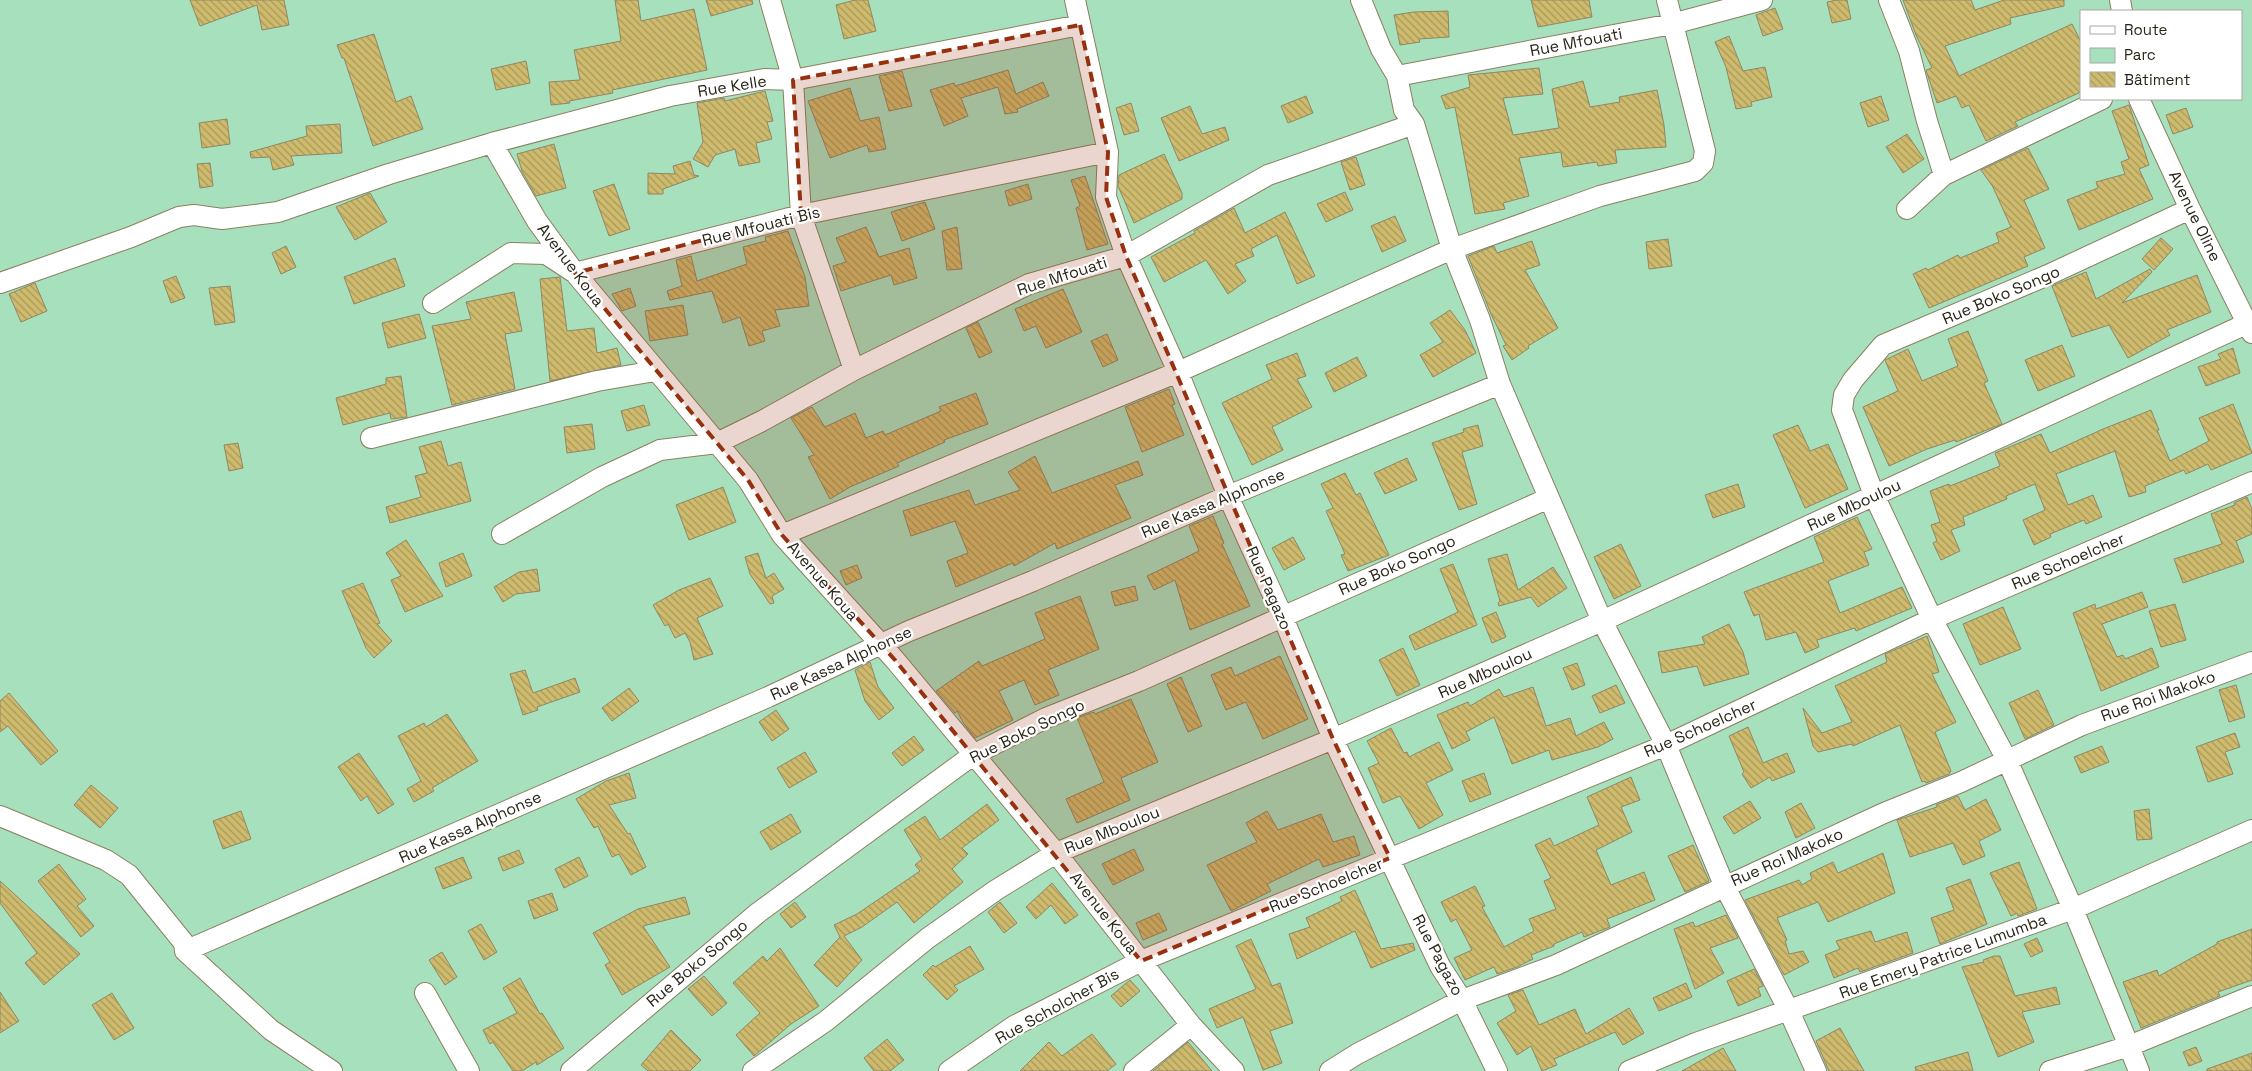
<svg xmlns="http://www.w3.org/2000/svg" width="2252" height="1071" font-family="'Space Grotesk',sans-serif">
  <defs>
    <pattern id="building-back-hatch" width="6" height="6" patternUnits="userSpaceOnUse" patternTransform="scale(1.25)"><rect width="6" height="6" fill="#cfbb6d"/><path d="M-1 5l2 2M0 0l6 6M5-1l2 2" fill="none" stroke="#a89859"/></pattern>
  </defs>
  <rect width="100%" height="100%" fill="#fff7da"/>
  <path fill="#a7e0bd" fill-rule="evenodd" d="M0,0H2252V1071H0ZM2081,11H2241V99H2081Z"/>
  <path fill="url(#building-back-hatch)" stroke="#8f8765" d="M190,0H284L289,25L262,30L257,5L200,26Z
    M615,0H638L641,21L694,9L707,70L612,90L613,93L569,101L570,103L551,105L549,82L580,80L574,50L621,41Z
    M706,0H752L753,4L711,16Z
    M855,0H868L876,31L844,39L836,5Z
    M1531,0H1589L1592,17L1538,27Z
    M1837,0H1847L1851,19L1832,23L1827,2Z
    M1903,0H1971L1975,10L2004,0H2064V6L2010,18L2011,24L1945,46L1959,76L2072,24L2081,42V92L2015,122L2018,126L1986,141L1969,105L1962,108L1956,96L1937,103L1926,70L1932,68L1916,35Z
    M1775,8L1783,29L1763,36L1756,15Z
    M1448,11L1449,37L1419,39L1420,42L1400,45L1394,15L1414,12Z
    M374,34L396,102L411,96L423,129L373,146L344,58H342L337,45Z
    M1729,36L1743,71L1765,67L1772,97L1751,102L1752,106L1736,109L1726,67L1715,42Z
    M526,61L530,83L496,90L491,69Z
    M1539,68L1543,94L1503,98L1513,135L1559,128L1552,89L1583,81L1590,107L1620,102L1619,97L1657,90L1664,125L1666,147L1615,150L1617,163L1598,166L1597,162L1563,167L1561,152L1519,158L1529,196L1503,203L1505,209L1475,214L1455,107L1446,109L1441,96L1470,87L1468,75Z
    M1008,70L1016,94L1043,82L1049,96L1017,109L1018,112L1005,114L998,87L961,98L968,116L944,126L930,90L954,83L955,86Z
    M902,71L912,106L889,111L879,76Z
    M850,88L860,121L879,117L886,149L869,152L867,145L830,158L808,101Z
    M765,91L773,121L767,122L772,139L756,143L760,162L739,166L735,149L715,155L708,167L693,159L703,142L697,103L724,98L725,101Z
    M1306,96L1313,113L1288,123L1281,106Z
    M1881,96L1889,120L1868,127L1860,103Z
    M1131,103L1139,131L1124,135L1116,108Z
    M2129,105L2149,165L2139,169L2153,199L2079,230L2067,200L2098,188L2096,182L2125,174L2121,162L2129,159L2112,111Z
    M1190,106L1202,134L1225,127L1229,140L1179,161L1161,118Z
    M2186,108L2193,127L2173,134L2166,115Z
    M227,119L230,144L202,148L199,123Z
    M340,124L342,153L291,156L294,165L273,170L270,157L251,158L250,152L307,136L306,126Z
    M1907,134L1924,159L1903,173L1886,147Z
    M554,144L566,188L536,196L522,171L517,154Z
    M2028,148L2049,189L2024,200L2045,248L2024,257L2028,266L1929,308L1913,274L1926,268L1928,270L1958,255L1960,258L1999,242L1996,233L2011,227L1993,187L1981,170Z
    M1164,154L1182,193V199L1134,223L1118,186L1119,175Z
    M1356,157L1365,185L1350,190L1341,162Z
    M690,161L694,175L699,176L663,189V194H648V173L675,174L673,166Z
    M210,163L213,186L200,188L197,164Z
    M1085,176L1108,244L1087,250L1076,208L1080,206L1071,180Z
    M614,184L630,229L609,236L593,191Z
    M1028,184L1032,199L1009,206L1005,191Z
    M1345,192L1353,210L1326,222L1317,204Z
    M370,193L387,222L355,240L336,207Z
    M925,202L935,229L902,241L891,212Z
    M1234,208L1245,233L1285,212L1315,276L1297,284L1277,235L1251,249L1254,256L1235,264L1246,281L1228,294L1206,260L1164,282L1151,257L1195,233L1194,231Z
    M1395,216L1406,241L1382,252L1371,226Z
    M866,227L879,257L909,248L917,278L894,285L891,275L841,291L833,266L846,262L836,238Z
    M957,227L962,269L947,270L942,231Z
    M788,231L805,277L809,306L775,310L780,326L762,331L765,341L749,346L740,317L723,323L712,291L670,300L667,291L682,286L676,260L691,256L697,281L747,264L743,247L766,241L765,237Z
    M2161,238L2173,249L2154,270L2142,259Z
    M1668,239L1672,266L1649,269L1646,242Z
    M1532,241L1540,265L1525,270L1558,328L1528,346L1529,348L1512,360L1503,346L1506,345L1491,314L1468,256L1494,246L1497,253Z
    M286,246L296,267L281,274L272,253Z
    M395,258L405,286L354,304L344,277Z
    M2150,269L2152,272L2122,303L2197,275L2211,312L2167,330L2170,335L2128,358L2109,325L2072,337L2052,286L2086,272L2096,299Z
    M176,276L185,298L171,303L163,281Z
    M560,277L567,331L594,328L597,353L617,348L621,365L550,381L540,279Z
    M35,283L47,311L21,322L9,294Z
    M230,286L235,322L215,325L209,288Z
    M630,288L636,306L622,311L612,294Z
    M1063,289L1082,332L1046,348L1036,326L1024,331L1015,309Z
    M514,292L522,331L505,334L515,389L452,405L432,326L471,319L466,302Z
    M683,305L688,335L650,341L645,311Z
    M1450,310L1465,330L1476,353L1433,377L1420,355L1443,342L1430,323Z
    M419,314L426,338L388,348L382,323Z
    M978,322L992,352L979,358L966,328Z
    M1968,331L1988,381L1984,383L2002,424L1956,442L1955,440L1927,449L1889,466L1863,407L1898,391L1885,360L1908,349L1922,381L1958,366L1948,339Z
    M1107,334L1118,360L1103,367L1091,341Z
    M2062,345L2075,376L2038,391L2025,360Z
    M2233,348L2240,373L2206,386L2198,367L2221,359L2218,354Z
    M1297,353L1306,376L1297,379L1312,407L1272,427L1283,450L1252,465L1222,403L1272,379L1266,365Z
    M1357,357L1367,376L1334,392L1325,373Z
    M401,376L407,417L391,419L390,413L343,425L336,398L386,384V378Z
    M1169,389L1175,404L1172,405L1184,435L1142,452L1125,407Z
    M976,393L988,424L944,440L945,442L897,463L899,466L850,487L830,499L808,457L814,455L791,418L812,407L825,427L855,413L866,438L883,431L885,435L941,411L939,407Z
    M2233,404L2252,453L2211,470L2208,464L2186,474L2184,470L2145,486L2146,492L2129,497L2115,451L2056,474L2068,505L2093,495L2102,517L2086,524L2084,520L2050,534L2051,537L2034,545L2023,520L2045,510L2035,484L2006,496L2007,499L1963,517L1965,525L1951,530L1960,551L1941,560L1933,543L1937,541L1931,525L1940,522L1930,491L1949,484L1950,486L2000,466L1995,453L2041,434L2050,453L2103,429L2151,410L2159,430H2157L2170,461L2209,441L2199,418Z
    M644,405L650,425L627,431L621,411Z
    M592,424L595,449L567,453L564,427Z
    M1478,425L1483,446L1462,452L1477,504L1459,510L1432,443L1464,432L1463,429Z
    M1798,425L1810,451L1828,444L1848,489L1805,508L1773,435Z
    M441,441L448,466L461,462L471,501L390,523L386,507L421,497L415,476L427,473L419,447Z
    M238,443L243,468L229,471L224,445Z
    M1035,456L1052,493L1138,461L1143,475L1115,485L1131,518L1057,549L1055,543L1014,566L1013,563L956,587L947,561L968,553L955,521L911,536L903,511L969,490L975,505L1020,490L1008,472Z
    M1407,458L1417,480L1385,494L1374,473Z
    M1345,473L1356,495L1360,493L1389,555L1348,571L1341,555L1345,554L1326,511L1333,508L1321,484Z
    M1738,484L1745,507L1713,518L1705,495Z
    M723,487L736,522L689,540L676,505Z
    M2247,497L2252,509V534L2236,541L2244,562L2183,583L2174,559L2222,544L2211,514L2235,505L2234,503Z
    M1213,516L1224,543L1222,544L1250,606L1190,630L1175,580L1154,590L1147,576L1199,551L1189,526Z
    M1857,517L1872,549L1864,552L1869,565L1828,581L1840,613L1902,587L1912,608L1856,631L1855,628L1817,640L1819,647L1805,653L1796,632L1766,640L1759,614L1754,616L1744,592L1824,562L1814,537Z
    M1293,537L1305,559L1284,570L1272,548Z
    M406,540L443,596L405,612L391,580L401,576L386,553Z
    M1621,544L1641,586L1614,599L1594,557Z
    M463,553L472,576L446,587L439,563Z
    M758,553L766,578L774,573L784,589L772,596L774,603L770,604L750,574L745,557Z
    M1507,554L1518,590L1553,567L1567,588L1538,607L1531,597L1499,606L1498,603L1500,601L1488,559Z
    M1453,564L1477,625L1415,650L1409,636L1458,612L1440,569Z
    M857,565L862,578L846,585L840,571Z
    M537,569L540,591L516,594L503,602L494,587L519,572Z
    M710,578L723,606L697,618L713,654L694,660L690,642L685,633L675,638L668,624L665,626L653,605L679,590Z
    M363,583L380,623L377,624L392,641L374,658L366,648L342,591Z
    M1135,586L1138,600L1115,606L1111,592Z
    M2142,592L2148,607L2102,624L2117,657L2123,655L2125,659L2152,648L2159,667L2101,691L2073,613L2095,604L2096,609Z
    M1080,596L1099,649L1048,670L1059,695L1035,705L1024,680L999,691L1013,720L975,738L964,724L957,711L955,713L936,691L979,661L982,666L1045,639L1035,613Z
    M2175,604L2186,640L2161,647L2149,611Z
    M2003,607L2021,649L1980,665L1963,624Z
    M1496,612L1506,637L1492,643L1482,618Z
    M1729,624L1743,652L1749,674L1704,686L1697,666L1662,673L1658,652L1705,644L1702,637Z
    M1927,636L1939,672L1932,674L1956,722L1935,732L1951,771L1949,774L1926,783L1925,781L1922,782L1900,725L1853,746L1852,744L1818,752L1813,746L1803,708L1822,733L1852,722L1835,686L1887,662L1885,654Z
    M1403,648L1420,685L1397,696L1379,660Z
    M1280,656L1308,719L1263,739L1246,702L1226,710L1211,675L1231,667L1235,676Z
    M870,662L878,687L894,708L879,720L865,701L855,670Z
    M1577,663L1585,685L1572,690L1563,668Z
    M525,670L533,693L575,678L580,692L537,707L538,710L523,715L510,674Z
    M1181,677L1202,726L1188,732L1167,684Z
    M1616,685L1625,703L1600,713L1592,696Z
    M2236,685L2245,717L2229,722L2219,690Z
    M1533,687L1546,726L1570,718L1576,736L1604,722L1613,739L1598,747L1552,760L1549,750L1512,764L1494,717L1466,732L1470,740L1452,749L1437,715L1468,702L1470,706L1499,689L1504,697Z
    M629,688L639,701L612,721L602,708Z
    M2038,690L2054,725L2025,739L2009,703Z
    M9,693L58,751L41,765L8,726L0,732V701Z
    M1131,699L1158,762L1121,778L1130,800L1077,823L1066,799L1104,782L1077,718L1094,712L1095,714Z
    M776,710L789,729L772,741L759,722Z
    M447,714L478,761L432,788L434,791L414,802L407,789L421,781L398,736L424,723L426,727Z
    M1748,727L1763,763L1787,753L1795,772L1772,781L1770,777L1751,788L1742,774L1744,772L1729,736Z
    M1391,728L1404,753L1407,752L1409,757L1439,742L1453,770L1426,783L1443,815L1419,829L1400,796L1383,803L1368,768L1379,763L1367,741Z
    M2235,733L2240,747L2225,752L2233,774L2208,782L2196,747Z
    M914,736L924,750L902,766L892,753Z
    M2102,746L2109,762L2081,773L2074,757Z
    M805,752L817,772L789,788L777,768Z
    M359,753L394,804L378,814L367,796L361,801L338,767Z
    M629,773L636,798L609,805L628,834L630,833L646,867L631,875L619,854L612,857L598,826L594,828L576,799L606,781Z
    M1484,773L1491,794L1470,802L1462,781Z
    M1631,777L1640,800L1621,807L1632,832L1596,850L1611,885L1644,872L1655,900L1607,919L1610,927L1584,937L1582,932L1554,944V946L1531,955L1533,959L1517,967L1497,974L1494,967L1465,980L1454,958L1472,950L1456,919L1451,922L1441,902L1475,886L1485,906L1482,907L1504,947L1534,931L1529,919L1556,909L1544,881L1551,878L1535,845L1550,838L1554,846L1599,825L1587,797Z
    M91,785L118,808L100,828L74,805Z
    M1958,796L1965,810L1986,799L2001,830L1979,841L1985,856L1963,865L1953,843L1910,857L1897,820L1937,807L1936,805Z
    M1750,801L1761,818L1734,834L1723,817Z
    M1801,803L1815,828L1796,838L1785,812Z
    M987,804L999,820L962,848L968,854L952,869L963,882L914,923L897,902L862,927L844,936L862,960L837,987L814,965L840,937L834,925L857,914L920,871L915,865L922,859L904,830L925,816L940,840Z
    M2149,809L2152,839L2137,840L2134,811Z
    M241,811L251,839L223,849L213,821Z
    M1267,811L1278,830L1321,814L1333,842L1354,836L1360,855L1323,867L1319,859L1267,884L1271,891L1231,911L1207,865L1257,842L1246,823Z
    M791,814L801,832L771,850L760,832Z
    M1693,845L1709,881L1685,892L1668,856Z
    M1134,849L1144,870L1113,885L1102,864Z
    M519,850L524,863L503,871L498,858Z
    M1883,853L1895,893L1828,922L1818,902L1777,918L1787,940L1785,941L1789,954L1803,951L1809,962L1784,975L1745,900L1799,880L1802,885L1812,879L1810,873L1833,862L1838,873Z
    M463,857L472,878L443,889L435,868Z
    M579,857L588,876L564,888L555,869Z
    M2019,862L2037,909L2018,916L2017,913L2011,916L1990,873Z
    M59,864L86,899L77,906L94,926L81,937L38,881Z
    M1970,879L1987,924L1940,944L1931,918L1954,910L1946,888Z
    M0,881L80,954L44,985L25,963L37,953L0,903Z
    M1052,883L1078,915L1065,924L1051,905L1036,919L1026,907Z
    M1355,890L1381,949L1413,943L1415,950L1371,968L1355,931L1297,959L1289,934L1310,927L1306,918L1342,901L1340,897Z
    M552,893L558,910L534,919L528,901Z
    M685,897L690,914L643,926L670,967L622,995L605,965L610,962L593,933L638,909Z
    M795,902L806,917L791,928L780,914Z
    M1000,902L1017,923L1004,933L988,912Z
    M1159,913L1167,930L1143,940L1136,923Z
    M1726,915L1738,938L1710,948L1724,973L1695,989L1674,929L1693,922L1695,927Z
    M481,924L497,952L484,960L468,931Z
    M2252,929V980L2218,992L2220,996L2141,1028L2123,982L2157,970L2159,976L2217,944V942Z
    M1871,931L1875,942L1907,932L1913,953L1860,972L1858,968L1834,978L1825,955L1840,949L1836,941Z
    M2037,938L2043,951L2031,957L2024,944Z
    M1251,939L1272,986L1280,983L1293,1023L1270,1031L1282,1063L1263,1070L1243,1017L1217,1028L1209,1009L1256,989L1236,946Z
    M970,946L984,969L954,986L958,990L947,1000L923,975L933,965L935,967Z
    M780,948L819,1006L791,1024L754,1056L736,1035L760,1013L733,983L763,956L767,961Z
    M442,952L457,977L445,985L429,960Z
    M1994,956H2000L2015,996L2056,987L2060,1004L2022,1012L2034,1042L1998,1057L1962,967L1984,962L1983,960Z
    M1754,969L1763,986L1758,988L1761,996L1738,1006L1727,981Z
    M704,976L727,1003L712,1016L688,989Z
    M520,978L540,1014L542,1013L564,1048L537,1065L536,1062L522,1071H513L493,1042L490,1044L483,1030L517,1013L503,988Z
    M1130,980L1140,991L1121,1007L1111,996Z
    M1686,983L1692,997L1659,1011L1653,998Z
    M1523,990L1539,1025L1575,1009L1586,1034L1629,1008L1644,1033L1623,1045L1615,1032L1554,1059L1557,1065L1542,1071L1531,1046L1517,1055L1497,1023L1516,1011L1508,995Z
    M0,992L19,1021L0,1033Z
    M112,993L134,1028L114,1040L92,1005Z
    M1840,1028L1864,1071H1829L1816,1041Z
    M671,1030L701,1060L690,1071H648L641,1065Z
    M1092,1034L1116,1064L1107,1071H1020L1049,1042L1062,1056Z
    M887,1039L904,1060L890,1071H874L864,1058Z
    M1188,1042L1212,1071H1153Z
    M2196,1047L2202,1061L2189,1066L2183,1052Z
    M1723,1048L1736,1071H1682Z
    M1968,1052L1973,1071H1916L1915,1067Z
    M2252,1053V1071H2207V1069Z"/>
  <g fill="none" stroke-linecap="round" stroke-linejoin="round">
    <defs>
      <path id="minor" d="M770,0L793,80L801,215L854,370
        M1075,0L1108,152L1106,197L1126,256L1178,372L1228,496L1282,615L1333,739L1440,966L1462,1000L1497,1071
        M1361,0L1381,49L1397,76
        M1762,0L1672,24L1397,76L1404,110L1414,124L1452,249L1480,320L1500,384L1602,621L1666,745L1724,885L1789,1011L1816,1071
        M1889,0L1909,51L1927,121L1944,175
        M2120,0L2122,11
        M2139,99L2190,209L2252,333
        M492,143L537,221L575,273L748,480L782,535L895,660L1056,853L1191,1025L1234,1071
        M1907,209L1944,175L2102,99
        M0,283L131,237L179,217L194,215L222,219L278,212L389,174L492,143L670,96L764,79L793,80L1080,25
        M433,303L511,253L546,254L575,273L801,215L1108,152
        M371,438L597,381L655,371
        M502,534L602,477L660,450L717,443L762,421L854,370L1029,284L1126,256L1268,175L1414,124
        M782,535L1178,372L1452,249L1600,196L1695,171L1703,163L1705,151L1667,0
        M0,816L106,860L129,875L184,943L185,951L271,1030L332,1071
        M185,951L768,697L909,631L1033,581L1228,496L1500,384
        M425,993L469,1071
        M571,1071L759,912L973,755L1046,718L1139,681L1549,498
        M753,1071L826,1021L928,938L996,890L1056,853L1333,739L1602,621L2248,323
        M949,1071L1014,1026L1141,961L1666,745L1932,619L2252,482
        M1134,1071L1191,1025
        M1330,1071L1357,1054L1462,1000L1556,965L1884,813L1961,782L2082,725L2252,662
        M1629,1071L1696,1043L2073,909L2252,830
        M2050,1071L2129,1046L2252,996
        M2139,1071L2073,909L2007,760L1932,619L1874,495L1842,410L1844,395L1853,380L1883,345L2048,275L2190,209"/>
    </defs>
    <use href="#minor" stroke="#8a8160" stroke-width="22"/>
    <use href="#minor" stroke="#fff" stroke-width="20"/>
  </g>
  <path fill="#97300e" fill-opacity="0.2" stroke="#97300e" stroke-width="4" stroke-dasharray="10 6" stroke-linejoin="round" d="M1080,25L1108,152L1106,197L1126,256L1333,739L1390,858L1141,961L895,660L782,535L748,480L575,273L801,215L793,80Z"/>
  <g text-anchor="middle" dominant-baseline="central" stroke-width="4.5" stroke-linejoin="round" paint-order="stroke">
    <g font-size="16" fill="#292618" stroke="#fff">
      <text transform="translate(1576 42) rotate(-11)">Rue Mfouati</text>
      <text transform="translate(732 86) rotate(-9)">Rue Kelle</text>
      <text transform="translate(2195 216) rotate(64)">Avenue Oline</text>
      <text transform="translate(761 226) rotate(-14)">Rue Mfouati Bis</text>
      <text transform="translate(571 265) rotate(53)">Avenue Koua</text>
      <text transform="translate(1062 276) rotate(-18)">Rue Mfouati</text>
      <text transform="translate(2001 295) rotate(-23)">Rue Boko Songo</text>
      <text transform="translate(1213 503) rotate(-23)">Rue Kassa Alphonse</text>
      <text transform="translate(1854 505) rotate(-25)">Rue Mboulou</text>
      <text transform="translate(2068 561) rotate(-23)">Rue Schoelcher</text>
      <text transform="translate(1397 565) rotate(-24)">Rue Boko Songo</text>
      <text transform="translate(823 581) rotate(49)">Avenue Koua</text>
      <text transform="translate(1269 588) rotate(66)">Rue Pagazo</text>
      <text transform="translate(841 663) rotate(-25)">Rue Kassa Alphonse</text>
      <text transform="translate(1485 673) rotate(-24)">Rue Mboulou</text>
      <text transform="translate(2158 696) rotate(-20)">Rue Roi Makoko</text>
      <text transform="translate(1700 728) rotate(-24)">Rue Schoelcher</text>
      <text transform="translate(1027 731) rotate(-26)">Rue Boko Songo</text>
      <text transform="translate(470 827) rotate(-24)">Rue Kassa Alphonse</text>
      <text transform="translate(1112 830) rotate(-22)">Rue Mboulou</text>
      <text transform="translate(1787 857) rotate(-24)">Rue Roi Makoko</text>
      <text transform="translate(1326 885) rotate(-22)">Rue Schoelcher</text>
      <text transform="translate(1104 913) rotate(52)">Avenue Koua</text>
      <text transform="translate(1438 955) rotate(62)">Rue Pagazo</text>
      <text transform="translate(1943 956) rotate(-20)">Rue Emery Patrice Lumumba</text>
      <text transform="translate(697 963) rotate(-40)">Rue Boko Songo</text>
      <text transform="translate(1057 1006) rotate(-29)">Rue Scholcher Bis</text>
    </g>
  </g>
  <rect x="2080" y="10" width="162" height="90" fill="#ffffff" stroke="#a9a8a3"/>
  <rect x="2090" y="26" width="25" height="8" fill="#ffffff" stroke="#a9a8a3"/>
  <text x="2124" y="35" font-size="15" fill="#292618">Route</text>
  <rect x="2090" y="48" width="25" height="15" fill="#a7e0bd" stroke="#a9a8a3"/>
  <text x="2124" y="60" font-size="15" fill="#292618">Parc</text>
  <rect x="2090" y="72" width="25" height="15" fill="url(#building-back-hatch)" stroke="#a9a8a3"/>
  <text x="2124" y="85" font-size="15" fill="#292618">Bâtiment</text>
</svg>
